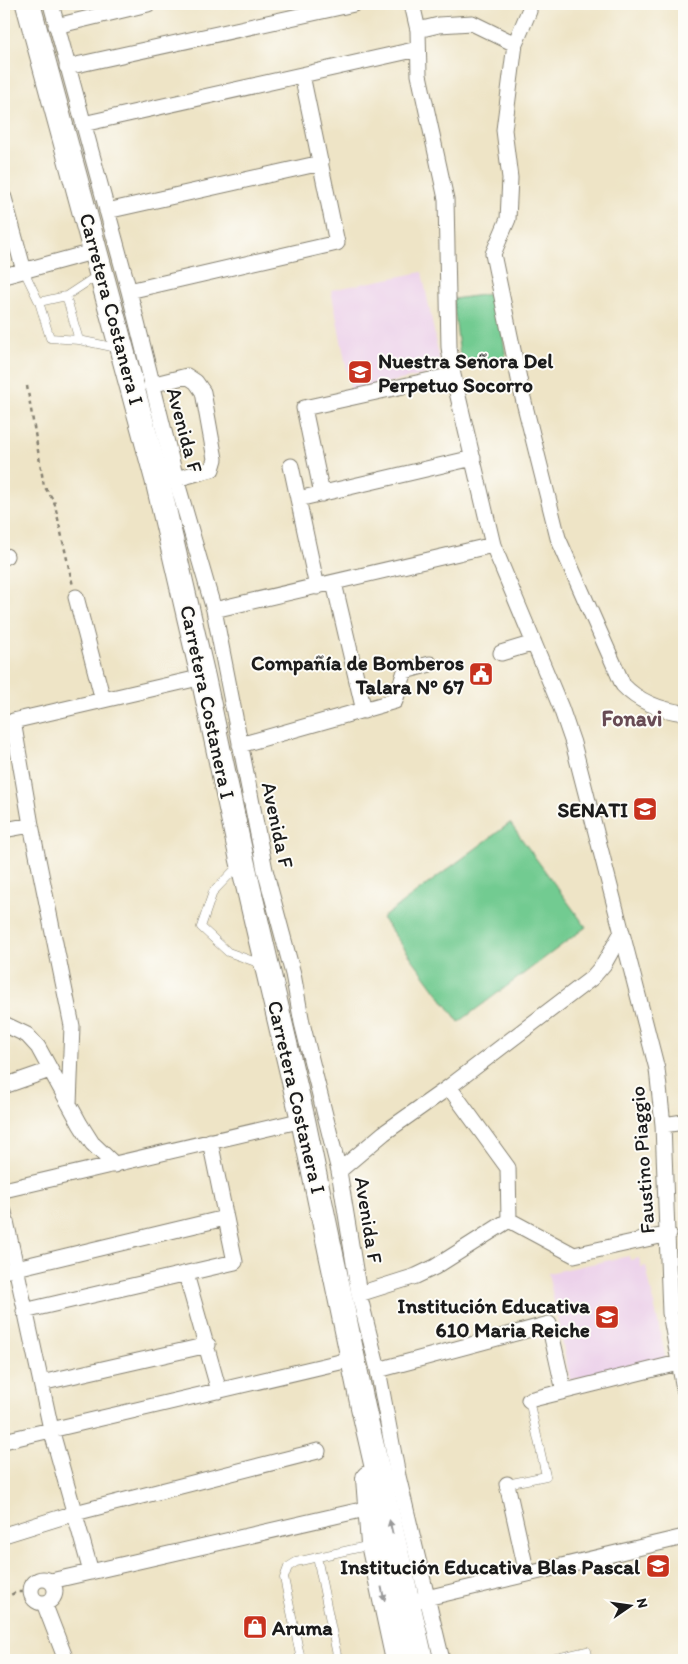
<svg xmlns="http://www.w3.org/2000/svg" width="688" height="1664" font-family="Itim,sans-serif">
  <rect width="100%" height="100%" fill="#fdfcf7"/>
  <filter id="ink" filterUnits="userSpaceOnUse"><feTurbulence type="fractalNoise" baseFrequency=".02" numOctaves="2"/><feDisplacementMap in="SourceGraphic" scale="10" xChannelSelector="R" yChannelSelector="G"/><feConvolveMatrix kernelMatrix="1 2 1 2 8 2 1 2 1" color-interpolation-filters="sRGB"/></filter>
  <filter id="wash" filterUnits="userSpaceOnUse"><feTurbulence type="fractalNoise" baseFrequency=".0096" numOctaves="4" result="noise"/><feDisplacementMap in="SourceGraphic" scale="20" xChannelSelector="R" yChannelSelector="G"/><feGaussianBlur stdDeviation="1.12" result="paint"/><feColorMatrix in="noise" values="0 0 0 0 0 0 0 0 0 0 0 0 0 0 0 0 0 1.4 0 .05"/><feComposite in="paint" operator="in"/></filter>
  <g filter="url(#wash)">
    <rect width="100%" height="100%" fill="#eee4c6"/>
    <path fill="#ecd1ea" d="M422,272L442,371L351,391L331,290Z
      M629,1256L630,1260L639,1258L641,1267L646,1266L666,1360L570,1380L548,1273Z
      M664,1556L668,1573L653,1576L649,1559Z"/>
    <path fill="#72cb91" stroke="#477456" d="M497,293L506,359L461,365L453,299Z
      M510,823L586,927L459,1022L382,918Z"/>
  </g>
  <g filter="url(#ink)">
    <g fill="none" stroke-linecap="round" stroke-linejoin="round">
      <defs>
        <path id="service" d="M24,271L39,302L66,296
          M98,275L66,296L79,340L117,348
          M39,302L50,338L79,340
          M238,866L213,892L201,927L228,952L261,964
          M507,1484L546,1476L529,1400
          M317,1557L338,1660
          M301,1660L284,1578L288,1567L296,1562L371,1545
          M548,1660L587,1651L589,1660"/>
        <path id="minor" d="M51,4L129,291L176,479L214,610L265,870L293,974L302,1023L339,1171L359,1294L378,1370L398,1476L442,1660
          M412,4L418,30L419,75L446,199L449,347L453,375L493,545L561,708L573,743L657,1069L663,1125L670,1313L684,1389
          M56,26L148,4
          M418,30L439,25L472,23L515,44L529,11
          M515,44L504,130L510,178L508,219L493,254L523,398L558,538L623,685C639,702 660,710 684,713
          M67,67L354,4
          M83,124L418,49
          M4,198L24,271
          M107,211L321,163
          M4,276L96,251
          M129,291L337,243L302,75
          M151,385L187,376L196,382L203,392L215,459L212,469L176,479
          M291,466L317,587
          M322,494L304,408L453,375
          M298,499L473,458
          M4,557L6,556
          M334,583L364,711
          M76,597L103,700
          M214,610L493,545
          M501,653L534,643
          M240,745L395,701L405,671L430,664
          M4,830L31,825
          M4,1024L27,1035L38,1047L80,1124L92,1143L115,1165
          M4,1086L50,1070
          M449,1087L508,1168L509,1220L574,1255L669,1234
          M69,1104L72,1026L31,825L13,721L203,677
          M663,1125L684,1122
          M339,1171L384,1133L449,1087L592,978L604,964L622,932
          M4,1190L303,1120
          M4,1212L51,1429L91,1572
          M4,1271L225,1218
          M186,1274L219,1391
          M359,1294L416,1276L435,1267L509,1220
          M24,1311L235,1262L210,1141
          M378,1370L549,1324L564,1391
          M41,1383L208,1345
          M529,1400L678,1363
          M4,1441L353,1359
          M507,1484L527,1574
          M4,1535L75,1513L318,1451
          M31 1591a12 12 0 1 1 24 0a12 12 0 1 1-24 0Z
          M51,1581L370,1508
          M418,1600L684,1537
          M44,1603L66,1660"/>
        <path id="primary" d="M28,4L157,479L203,677L242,860L303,1120L363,1407L421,1660
          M368,1478L373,1544L398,1660"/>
      </defs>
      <use href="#service" stroke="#858071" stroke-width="9"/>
      <use href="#minor" stroke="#858071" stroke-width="17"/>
      <use href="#primary" stroke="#858071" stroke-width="26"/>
      <path stroke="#858071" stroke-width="2.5" stroke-dasharray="4 4" stroke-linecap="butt" d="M27,386L44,486L54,501L73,586
        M4,1598L17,1592H31"/>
      <use href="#service" stroke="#fff" stroke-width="8"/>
      <use href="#minor" stroke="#fff" stroke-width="15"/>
      <use href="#primary" stroke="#fff" stroke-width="24"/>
    </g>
    <defs><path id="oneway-solid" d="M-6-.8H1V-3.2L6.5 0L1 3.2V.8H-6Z" transform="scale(1.25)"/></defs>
    <g fill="#999">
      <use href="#oneway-solid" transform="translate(391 1527) rotate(-103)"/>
      <use href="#oneway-solid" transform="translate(383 1594) rotate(78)"/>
    </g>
  </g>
  <defs>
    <symbol id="school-square" viewBox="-11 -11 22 22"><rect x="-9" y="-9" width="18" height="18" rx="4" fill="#c8321e" stroke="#fdfcf7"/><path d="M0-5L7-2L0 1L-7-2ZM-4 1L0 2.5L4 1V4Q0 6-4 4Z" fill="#fff"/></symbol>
    <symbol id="civic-square" viewBox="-11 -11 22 22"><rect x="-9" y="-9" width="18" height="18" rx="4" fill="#c8321e" stroke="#fdfcf7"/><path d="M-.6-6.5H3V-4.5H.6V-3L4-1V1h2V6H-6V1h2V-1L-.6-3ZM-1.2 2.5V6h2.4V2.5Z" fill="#fff"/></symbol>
    <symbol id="university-square" viewBox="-11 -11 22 22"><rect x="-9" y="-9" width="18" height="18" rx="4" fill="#c8321e" stroke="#fdfcf7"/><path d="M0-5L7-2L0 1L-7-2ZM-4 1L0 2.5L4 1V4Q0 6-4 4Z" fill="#fff"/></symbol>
    <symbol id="shop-square" viewBox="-11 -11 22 22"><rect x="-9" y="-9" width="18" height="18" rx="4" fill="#c8321e" stroke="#fdfcf7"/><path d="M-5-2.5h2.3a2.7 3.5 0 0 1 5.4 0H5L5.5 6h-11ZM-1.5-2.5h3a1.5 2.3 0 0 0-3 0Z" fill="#fff"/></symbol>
  </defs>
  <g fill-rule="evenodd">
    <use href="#school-square" x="346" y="358" width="28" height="28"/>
    <use href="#civic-square" x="467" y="660" width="28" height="28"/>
    <use href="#university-square" x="631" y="795" width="28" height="28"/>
    <use href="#school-square" x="593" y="1303" width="28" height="28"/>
    <use href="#school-square" x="644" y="1552" width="28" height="28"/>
    <use href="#shop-square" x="241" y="1613" width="28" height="28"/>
  </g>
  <g text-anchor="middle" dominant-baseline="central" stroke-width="4" stroke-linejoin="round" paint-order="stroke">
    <g font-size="21" fill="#1c1c1c" stroke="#fdfcf7">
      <text transform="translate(112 309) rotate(75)">Carretera Costanera I</text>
      <text transform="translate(185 430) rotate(75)">Avenida F</text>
      <text transform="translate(208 702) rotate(78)">Carretera Costanera I</text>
      <text transform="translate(278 825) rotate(78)">Avenida F</text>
      <text transform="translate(297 1097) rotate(77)">Carretera Costanera I</text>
      <text transform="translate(642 1160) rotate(-94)">Faustino Piaggio</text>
      <text transform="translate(369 1220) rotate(81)">Avenida F</text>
    </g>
    <g font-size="21" font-weight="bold" fill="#1c1c1c" stroke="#fdfcf7" text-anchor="end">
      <text x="378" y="360" text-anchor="start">Nuestra Señora Del<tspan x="378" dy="24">Perpetuo Socorro</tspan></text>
      <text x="464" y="662">Compañía de Bomberos<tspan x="464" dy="24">Talara Nº 67</tspan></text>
      <text x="628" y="809">SENATI</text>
      <text x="590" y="1305">Institución Educativa<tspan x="590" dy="24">610 Maria Reiche</tspan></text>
      <text x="640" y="1566">Institución Educativa Blas Pascal</text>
      <text x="272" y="1627" text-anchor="start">Aruma</text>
    </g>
    <g font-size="22" font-weight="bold" fill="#684b54" stroke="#fdfcf7">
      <text x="632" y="718">Fonavi</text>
    </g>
  </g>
  <rect width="688" height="1664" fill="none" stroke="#fdfcf7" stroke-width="20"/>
  <g transform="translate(630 1606) rotate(77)" stroke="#fdfcf7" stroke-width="4" paint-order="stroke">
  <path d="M0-4L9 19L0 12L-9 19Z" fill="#1c1c1c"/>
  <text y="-8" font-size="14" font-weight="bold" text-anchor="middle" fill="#1c1c1c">N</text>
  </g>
</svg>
